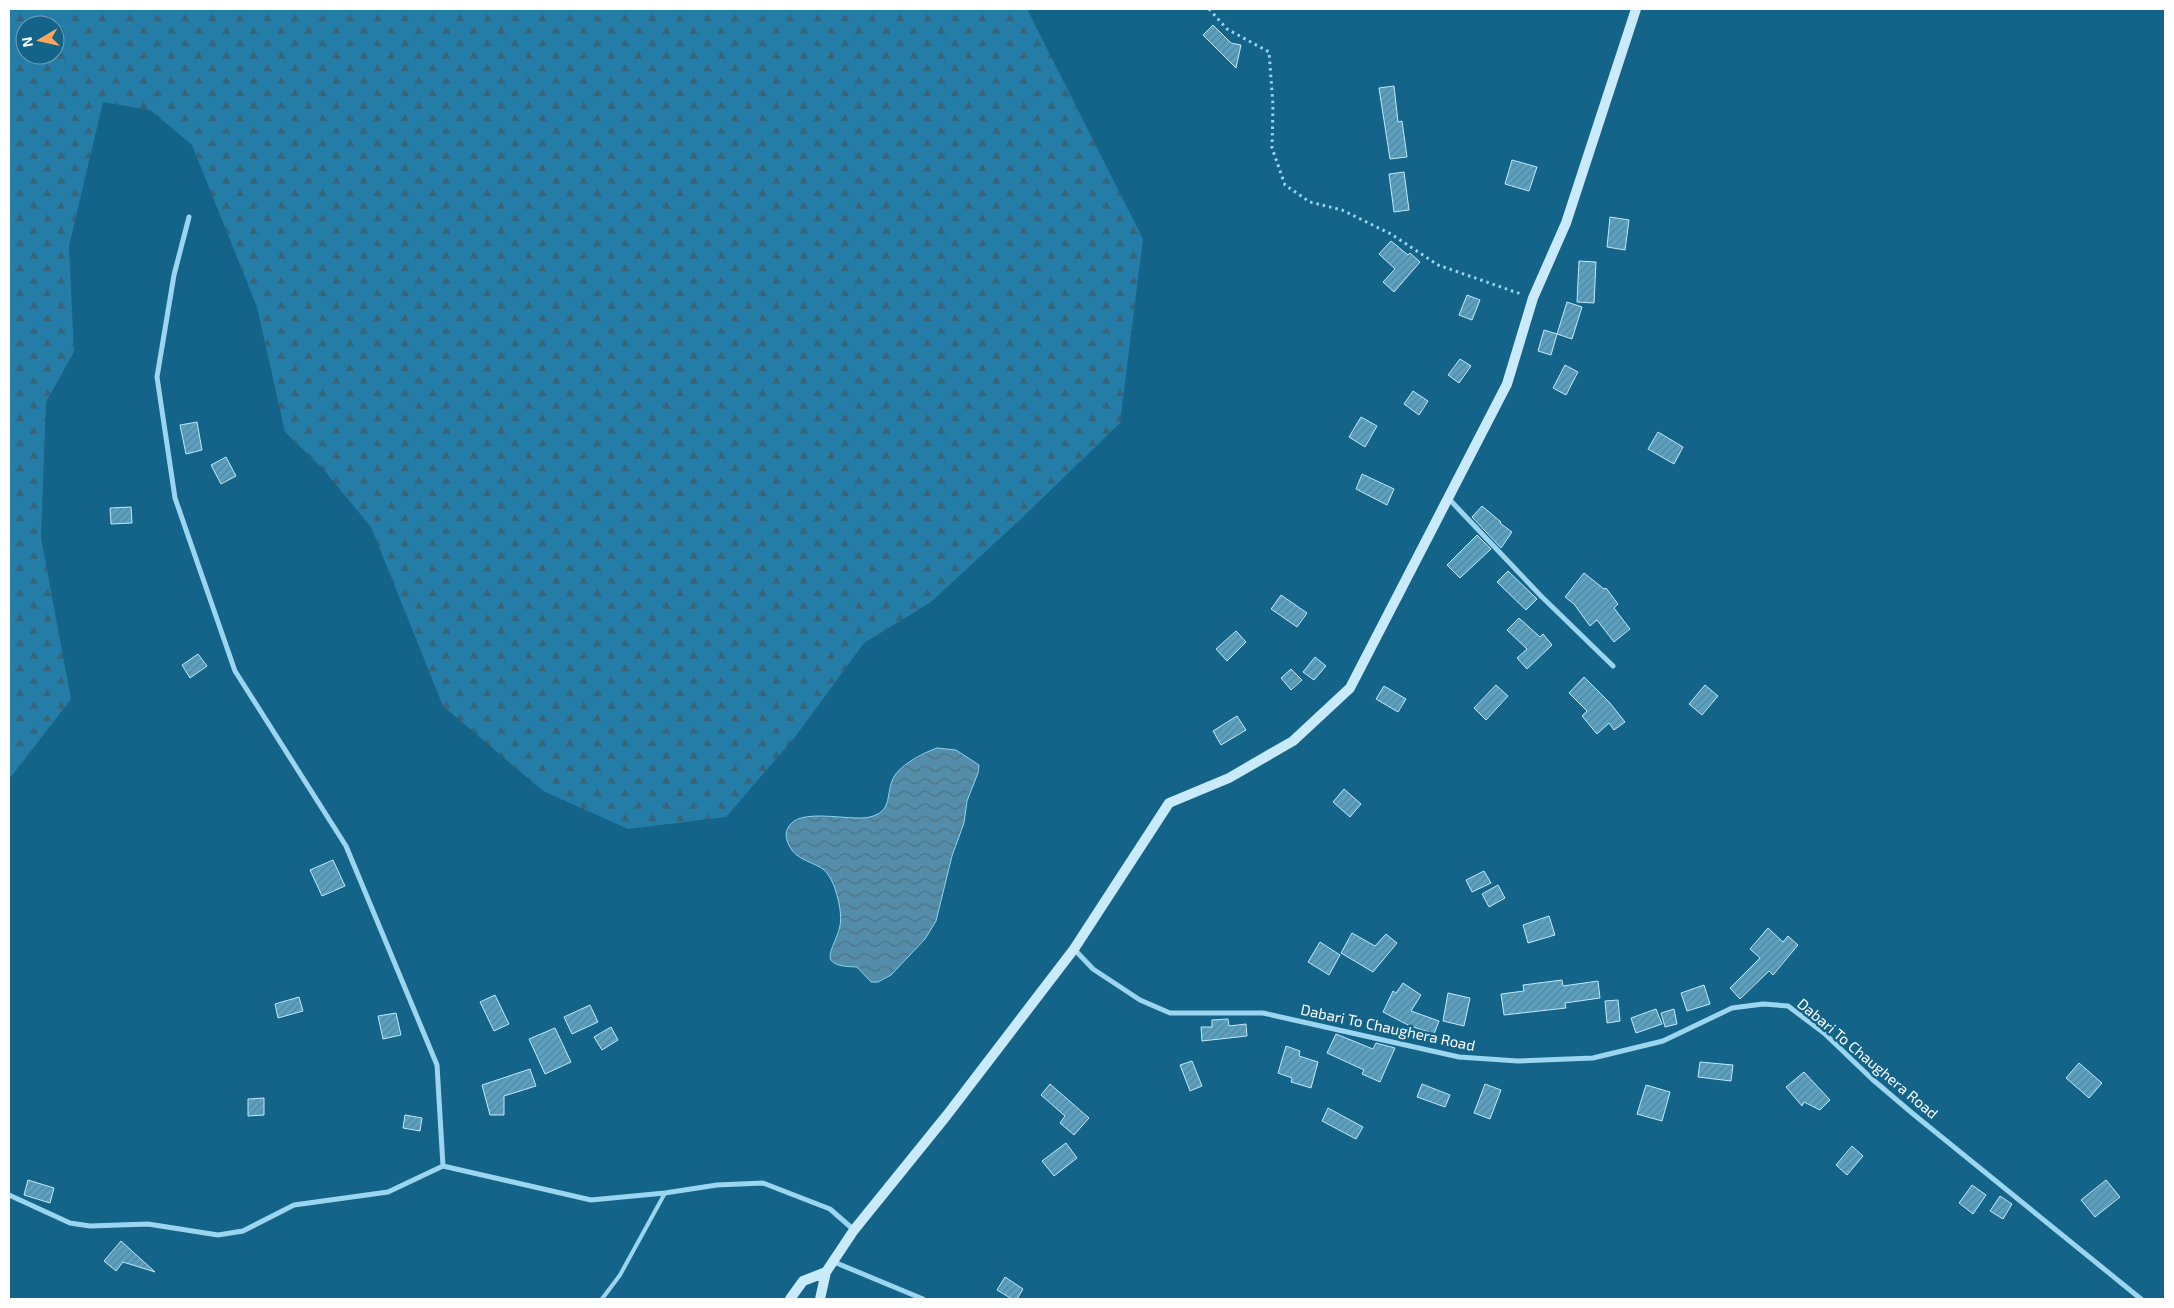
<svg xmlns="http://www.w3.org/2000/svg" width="2174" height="1308" font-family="'Exo 2',sans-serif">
  <defs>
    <pattern id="forest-firs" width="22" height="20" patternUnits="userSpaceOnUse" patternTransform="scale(1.25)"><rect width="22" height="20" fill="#237da7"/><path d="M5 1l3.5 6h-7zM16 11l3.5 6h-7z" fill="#38647a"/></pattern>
    <pattern id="water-waves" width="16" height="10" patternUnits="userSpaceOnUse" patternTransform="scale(1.25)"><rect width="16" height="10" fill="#538da9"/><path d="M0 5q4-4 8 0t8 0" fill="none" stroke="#507384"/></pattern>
    <pattern id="building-hatch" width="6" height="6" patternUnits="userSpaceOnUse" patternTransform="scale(1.25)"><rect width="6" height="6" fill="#5ba0bf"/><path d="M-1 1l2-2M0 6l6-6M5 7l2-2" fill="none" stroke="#56879c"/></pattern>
  </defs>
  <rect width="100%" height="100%" fill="#146389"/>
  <path fill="url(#forest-firs)" fill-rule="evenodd" d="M9,9H1027L1143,239L1120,423L1025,515L931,602L864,643L795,737L726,817L628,829L543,791L443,706L371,527L323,469L285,432L257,307L192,145L150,110L103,102L69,246L74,352L46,402L41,538L71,699L11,777H9ZM25,25H55V55H25Z"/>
  <path fill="url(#water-waves)" stroke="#8cd5f3" d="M937,748L956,750L979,765L978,773L967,801L964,823L952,856L936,921L925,939L891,975L878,982H871L857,967C814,966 834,951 840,926C842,916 839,901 836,892C834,884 829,874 823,869C809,860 795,860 788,843C786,838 785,833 788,828C798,806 850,822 870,817C892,811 886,797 892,781C897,766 923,753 937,748Z"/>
  <path fill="url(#building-hatch)" stroke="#c1e9fb" d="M1213,25L1231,43L1241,45L1236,68L1203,35Z
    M1394,86L1398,122L1402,121L1407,157L1390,159L1379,88Z
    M1512,160L1537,167L1529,191L1505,184Z
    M1404,172L1409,210L1394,212L1389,174Z
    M1610,217L1629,220L1625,250L1607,247Z
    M1391,241L1408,255L1410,253L1420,262L1394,292L1383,282L1395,269L1379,254Z
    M1579,261L1596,262L1594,303L1577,302Z
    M1467,295L1480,300L1472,320L1459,315Z
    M1567,302L1582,307L1572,339L1557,334Z
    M1544,330L1557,334L1551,355L1538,351Z
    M1460,359L1471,366L1459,383L1448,375Z
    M1565,365L1578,372L1566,395L1553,388Z
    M1413,391L1428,401L1419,415L1404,404Z
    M1361,417L1377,426L1365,447L1349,437Z
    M197,422L202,450L186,454L180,425Z
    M1658,432L1683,447L1674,464L1648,449Z
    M226,457L236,476L221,484L211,465Z
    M1362,474L1394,489L1387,505L1356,489Z
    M1482,506L1501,522L1500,523L1512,532L1501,548L1472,517Z
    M131,507L132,523L111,524L110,508Z
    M1477,535L1491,549L1460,578L1447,565Z
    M1508,571L1537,599L1526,610L1497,582Z
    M1584,573L1604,589L1606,588L1618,604L1614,608L1630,629L1614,642L1597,620L1590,626L1574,604L1565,597Z
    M1281,595L1307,613L1297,627L1271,609Z
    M1519,618L1540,637L1543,634L1552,645L1527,669L1517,658L1527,649L1507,630Z
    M1236,631L1246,642L1227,661L1216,649Z
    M198,654L207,666L190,678L182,665Z
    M1315,657L1326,666L1314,680L1303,672Z
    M1291,669L1302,680L1291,690L1281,678Z
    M1584,677L1610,703L1625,722L1614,730L1609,723L1597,734L1582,716L1587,711L1569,693Z
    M1496,685L1508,696L1486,720L1474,708Z
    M1705,685L1718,696L1702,715L1689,704Z
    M1384,686L1406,699L1398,712L1376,699Z
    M1237,716L1246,730L1221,745L1213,731Z
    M1344,789L1361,804L1350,817L1333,802Z
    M333,860L345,886L322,896L310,870Z
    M1484,871L1491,883L1472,892L1466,880Z
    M1498,885L1505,898L1489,907L1482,894Z
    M1549,916L1555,935L1528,943L1523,925Z
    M1768,928L1783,942L1788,936L1798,945L1773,975L1769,971L1740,999L1730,988L1760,958L1750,949Z
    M1352,933L1375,946L1386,934L1397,943L1373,972L1341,953Z
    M1320,942L1340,955L1329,975L1308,962Z
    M1562,980L1563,986L1598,981L1600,998L1565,1003L1566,1008L1504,1015L1501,994L1524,991L1523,985Z
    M1403,983L1421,995L1411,1011L1439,1021L1434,1034L1408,1025L1383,1012L1393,991L1396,993Z
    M1704,985L1710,1004L1687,1011L1681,993Z
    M1448,993L1470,998L1464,1026L1443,1021Z
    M495,995L509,1024L494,1031L480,1002Z
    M299,997L303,1011L278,1018L275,1004Z
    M1618,1000L1620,1021L1607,1023L1605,1001Z
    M590,1005L598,1022L572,1034L564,1017Z
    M1656,1009L1662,1024L1636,1033L1631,1018Z
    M1674,1009L1677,1024L1665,1027L1661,1013Z
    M396,1013L401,1035L383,1039L378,1016Z
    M1228,1019L1229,1026L1246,1024L1247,1036L1202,1041L1201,1027H1212V1020Z
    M611,1027L618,1040L602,1050L594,1037Z
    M555,1028L571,1062L545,1074L529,1039Z
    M1336,1034L1373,1049L1376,1043L1395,1048L1380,1082L1362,1074L1364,1070L1327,1053Z
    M1286,1046L1300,1051L1299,1056L1318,1062L1311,1088L1291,1082L1292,1078L1278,1073Z
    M1192,1061L1202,1086L1190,1091L1180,1065Z
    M1700,1062L1733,1065L1731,1081L1698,1077Z
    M2079,1063L2102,1083L2089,1098L2066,1078Z
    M530,1069L536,1086L504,1096V1115H490L482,1085Z
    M1804,1072L1830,1100L1820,1110L1804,1102L1802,1106L1786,1087Z
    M1050,1084L1089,1118L1074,1135L1060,1123L1065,1116L1041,1095Z
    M1422,1084L1450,1095L1445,1107L1417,1097Z
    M1485,1084L1501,1090L1490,1119L1474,1113Z
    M1646,1085L1670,1092L1662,1121L1637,1114Z
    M264,1098V1115L248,1116V1099Z
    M1328,1108L1363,1127L1356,1139L1322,1121Z
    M405,1115L422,1118L420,1131L403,1128Z
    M1066,1143L1077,1158L1054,1176L1042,1161Z
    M1852,1146L1863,1156L1847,1175L1836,1165Z
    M28,1180L54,1188L50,1203L24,1195Z
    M2106,1180L2120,1197L2095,1217L2081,1200Z
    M1972,1185L1986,1195L1973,1214L1959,1203Z
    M2000,1196L2012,1204L2003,1219L1990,1211Z
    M121,1241L155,1272L123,1262L116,1271L104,1261Z
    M1005,1277L1023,1289L1017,1299H1012L997,1290Z"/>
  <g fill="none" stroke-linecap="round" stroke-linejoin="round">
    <path stroke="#9bd5ef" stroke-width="3" stroke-dasharray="2.5 4" stroke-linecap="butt" d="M1209,9L1227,29L1269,52L1273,105L1272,148L1285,185L1310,202L1342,210L1391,234L1438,265L1521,294"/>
    <path stroke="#9bd5ef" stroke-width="4" d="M602,1299L620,1275L665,1193"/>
    <path stroke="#9bd5ef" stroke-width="5" d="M189,217L174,275L157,377L175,498L235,671L346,846L437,1065L443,1166
      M1449,499L1541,596L1613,666
      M1074,949L1093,969L1140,1000L1170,1013H1263L1459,1057L1518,1061L1593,1058L1663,1041L1732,1008L1763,1004L1788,1006L1824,1033L1872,1079L1912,1113L2141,1299
      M9,1195L70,1223L90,1226L148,1224L218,1235L243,1231L294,1205L388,1192L443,1166L591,1200L665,1193L717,1185L763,1183L830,1209L854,1230
      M834,1262L923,1299"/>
    <path stroke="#c8eafb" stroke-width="10" d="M790,1299L803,1281L826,1272
      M820,1299L826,1272L854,1230L947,1115L1074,949L1169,803L1229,778L1293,741L1350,688L1507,384L1533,298L1566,223L1636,9"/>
  </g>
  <g text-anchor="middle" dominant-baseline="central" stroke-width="5" stroke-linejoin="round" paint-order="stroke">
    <g font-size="15" fill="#fff" stroke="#146389">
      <text transform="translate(1388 1027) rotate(12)">Dabari To Chaughera Road</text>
      <text transform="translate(1868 1058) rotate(40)">Dabari To Chaughera Road</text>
    </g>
  </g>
  <rect width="2174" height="1308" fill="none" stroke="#ffffff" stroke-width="20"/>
  <g transform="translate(40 40) rotate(261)"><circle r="24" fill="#146389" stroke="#72a1b8"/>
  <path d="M0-4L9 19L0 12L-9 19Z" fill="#ffa759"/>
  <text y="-8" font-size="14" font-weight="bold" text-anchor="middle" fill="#ffffff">N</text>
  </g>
</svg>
